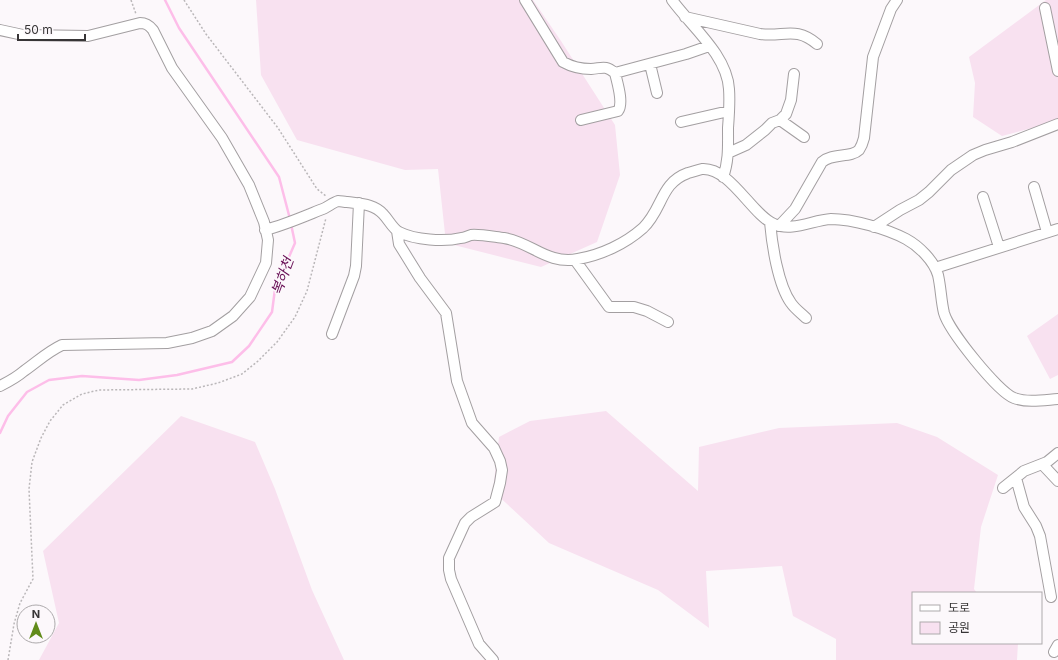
<svg xmlns="http://www.w3.org/2000/svg" width="1058" height="660" font-family="Inter,'Noto Sans KR',sans-serif">
  <rect width="100%" height="100%" fill="#fcf8fb"/>
  <path fill="#f8e1f0" d="M256,0H533L561,41L615,125L620,175L597,242L541,267L446,243L438,169L405,170L297,140L261,75Z
    M1046,0H1058V128L1054,122L1002,136L973,117L975,83L969,57Z
    M1058,314V375L1050,379L1027,336Z
    M606,411L698,491L699,447L779,428L897,423L937,437L998,475L981,527L974,589L977,593H913V643H1018L1017,660H836V639L793,616L782,566L706,571L709,628L658,590L549,543L493,491L499,437L530,421Z
    M181,416L255,442L275,489L312,590L344,660H39L59,623L43,551Z"/>
  <g fill="none" stroke-linecap="round" stroke-linejoin="round">
    <path stroke="#fdbee9" stroke-width="2.5" d="M165,0L179,28L279,177L290,219
      M0,433L8,416L27,392L49,380L82,376L139,380L177,375L232,362L249,346L272,312L275,289L295,243L291,224"/>
    <defs>
      <path id="minor" d="M525,0L563,62C572,67 581,69 591,69C603,68 605,65 615,73C617,82 624,103 618,111L581,120
        M672,0C691,26 727,55 729,89C730,102 729,115 728,128C728,145 729,161 723,177
        M1045,8L1058,71
        M685,17L760,34C784,37 796,26 817,44
        M0,30L23,35L88,36L140,23C146,23 149,25 153,30L172,68L222,138L249,185L264,222L268,240L266,263L250,297L233,316L212,331L192,338L167,343L62,345C47,352 37,362 24,371C17,377 8,382 0,386
        M650,64L657,93
        M615,73L686,54L709,46
        M780,120L804,137
        M681,122L729,111
        M728,153L746,145L765,130L772,123L780,120L786,114L791,100L794,74
        M1034,187L1047,232
        M983,197L999,247
        M770,222C772,245 778,285 791,303C795,309 801,313 806,318
        M779,226L795,209L822,162C832,153 851,158 859,150C861,147 863,142 864,138L873,57L891,9L897,0
        M874,227L900,210L919,200L929,192L951,170L973,155L985,150L1012,142L1058,124
        M265,230C285,225 305,216 325,208C329,206 334,202 338,201C341,201 344,202 347,202C361,204 374,204 383,214C389,220 392,228 399,232C415,240 444,242 461,238C465,238 467,236 471,235C479,234 495,237 504,238C531,242 547,265 578,259C601,255 625,244 643,228C663,209 660,183 688,173C692,172 698,170 702,169C730,167 752,215 774,224C792,232 813,220 831,219C853,219 887,229 906,239C919,246 934,261 938,275C941,288 941,301 944,313C949,331 998,392 1014,398C1028,403 1044,400 1058,399
        M397,231L399,244L420,278L446,313L457,381L472,423L494,448L500,461L502,470L500,483L495,502L471,517L465,523L449,558V570L451,579L479,644L493,660
        M575,260L609,307H634L647,311L668,322
        M935,268L1058,229
        M332,334L354,276L356,266L359,203
        M1042,464L1058,481
        M1016,478L1024,507L1036,526L1040,536L1051,597
        M1003,488L1024,471L1047,462L1058,453
        M1054,652L1058,645"/>
    </defs>
    <use href="#minor" stroke="#a39fa1" stroke-width="12"/>
    <path stroke="#bab7b9" stroke-width="1.5" stroke-dasharray="2 2" stroke-linecap="butt" d="M131,0L136,14
      M184,0L206,34L278,128L317,189L326,196
      M8,660L14,624L20,603L33,579L29,489L32,462L41,438L50,421L63,405L82,394L99,390L192,389L218,383L242,374L258,361L277,342L295,317L307,291L326,218"/>
    <use href="#minor" stroke="#fff" stroke-width="10"/>
  </g>
  <g text-anchor="middle" dominant-baseline="central" stroke-width="3.5" stroke-linejoin="round" paint-order="stroke">
    <g font-size="14" font-style="italic" fill="#680f55" stroke="#fcf8fb">
      <text transform="translate(282 276) rotate(-70)">복하천</text>
    </g>
  </g>
  <rect x="912" y="592" width="130" height="52" fill="#fcf8fb" stroke="#adaaac"/>
  <rect x="920" y="605" width="20" height="6" fill="#ffffff" stroke="#adaaac"/>
  <text x="948" y="612" font-size="12" fill="#373536">도로</text>
  <rect x="920" y="622" width="20" height="12" fill="#f8e1f0" stroke="#adaaac"/>
  <text x="948" y="632" font-size="12" fill="#373536">공원</text>
  <g transform="translate(36 624)"><circle r="19" fill="#fcf8fb" stroke="#adaaac"/>
  <path d="M0-3L7 15L0 10L-7 15Z" fill="#618b1a"/>
  <text y="-6" font-size="11" font-weight="bold" text-anchor="middle" fill="#373536">N</text>
  </g>
  <path d="M18 34v6h67v-6" fill="none" stroke="#373536" stroke-width="2"/>
  <text x="24" y="34" font-size="12" fill="#373536" stroke="#fcf8fb" stroke-width="3" paint-order="stroke">50 m</text>
</svg>
